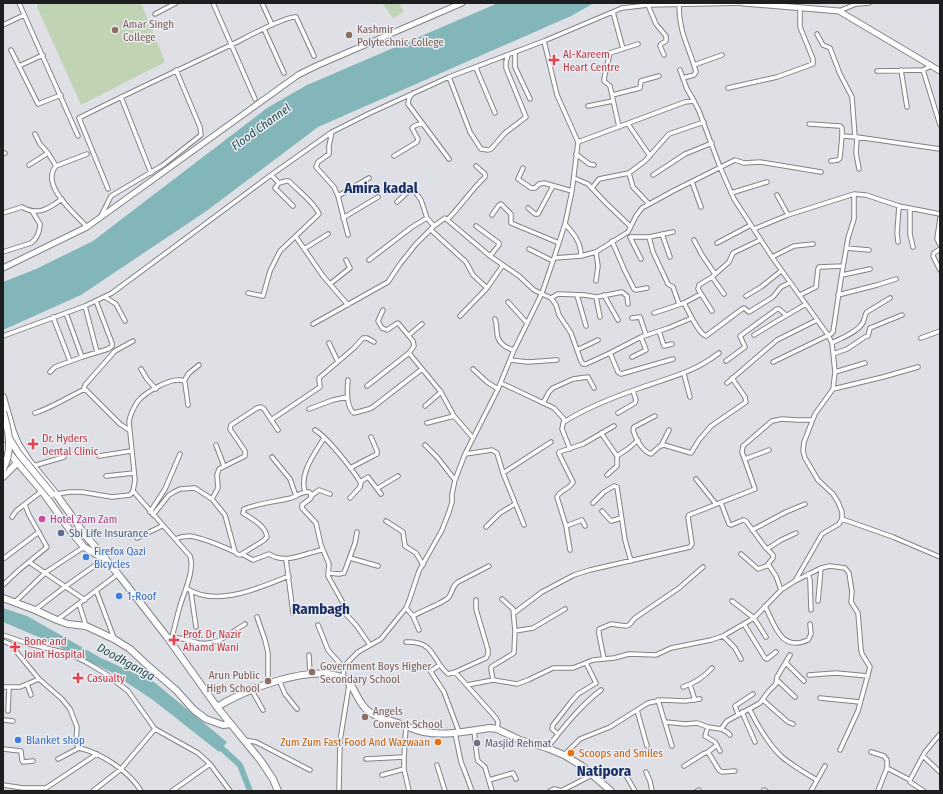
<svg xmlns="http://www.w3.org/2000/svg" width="943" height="794" font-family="'Fira Sans Condensed',sans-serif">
  <rect width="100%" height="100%" fill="#dfe0e6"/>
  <path fill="#c1d3b5" d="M38,3H141L165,62L81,105L37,7Z
    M382,3H404L400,5L404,12L393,18Z"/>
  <path fill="#83b6b9" d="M498,3H594L571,16L318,127L205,212L81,295L3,330V282L36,269L93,241L267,108L307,85Z
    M3,608L27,616L101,658L154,682L227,742L219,752L153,700L111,672L41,638L3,622Z"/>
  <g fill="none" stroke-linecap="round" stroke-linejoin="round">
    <path stroke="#83b6b9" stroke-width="6" d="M216,743L240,765L250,791"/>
    <defs>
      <path id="street" d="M19,3L78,136
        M213,3L255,99
        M262,3L272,25
        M648,5L656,24L666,36V41L661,44L660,46L664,55
        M679,5C679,34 689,46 696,72L694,75L683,78
        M839,11L856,4L869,3
        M613,12L623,49
        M155,14L176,3
        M3,25L24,15
        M264,29L284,73
        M817,34L823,45L830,48L840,74L852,97L855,137
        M11,50L38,104L61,95
        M515,52V67L530,99
        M694,65L722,55
        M19,66L43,55
        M476,68L495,113
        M680,70L687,89L694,101
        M901,70L907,107
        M923,70L940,125
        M877,71L923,70L931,66
        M449,77L470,132L481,149L488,150L491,149L505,133L526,117L506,68V62L508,55
        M728,88L777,77L813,64V59L800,27V8
        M413,93L409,98L408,104L449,159
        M612,95L640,88L641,81L659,76
        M121,97L151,173
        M588,106L613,101
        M628,124L650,156
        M809,124L840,126L842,128V136L857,137L940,149
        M619,127L610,86L604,81C604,77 609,57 610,53L638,44
        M332,132L329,146V154L318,162L316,167L334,187L338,196L348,235
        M35,134L40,144L48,153L56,166L87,154
        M857,137L856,153L859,169
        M578,142L685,102L694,101L699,111L720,167L734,199L772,257L828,335L832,343L835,372L833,389L815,414L804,442L803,451L805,458L818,480L833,494L838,502L842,512V519L839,524L822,534L795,581
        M3,154L5,153
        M576,154L589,164L594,165
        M394,156L417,142L418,139L412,128L414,126L422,123
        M831,161L838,160L840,158L842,136
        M29,165L48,153
        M56,166C40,185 74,213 87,227
        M523,168L518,179L531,188H535L539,184L544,183L572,191
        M629,173L633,187L649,204
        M653,175L685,154L712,143
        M574,178L588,184L605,202L630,226
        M692,182L701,207
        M279,183L275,188L293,206
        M592,188L599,179L629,173L645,161L669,134L704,122
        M108,189L79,118C130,92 183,68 235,43C247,37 285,16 296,17L314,56
        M731,193L767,182
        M777,195L788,215
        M338,196L369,178
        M397,202L410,190H414L421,200L427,218L434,226
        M528,208L535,214H538L553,186
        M910,208V234L913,247
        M3,213L22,207C38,216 48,209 62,199
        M492,215L499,205L501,204L511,214V223L559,243
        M101,216L111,196L163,165L201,135L200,127L176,70
        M343,218L378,197
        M940,218L937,239L940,245
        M448,219C461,206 471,190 485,177V174L476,166
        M565,224C574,234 581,242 581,256
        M476,226L499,243V245L490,256
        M754,229L788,215L854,194L866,195L899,206L940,214
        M431,230L466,262L473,275L487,288
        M662,234L670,257
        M296,237L323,276L348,305
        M630,237H649L673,232
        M630,237L641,259
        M649,237L653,252L668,284L673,287L679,304
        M694,240L702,255L715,274
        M612,241L624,269L634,289L636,290L647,288
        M898,242L897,233L899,206
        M717,243L751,225
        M846,248L869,250
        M304,249L328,234
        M529,249L553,261
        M940,249L934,253L933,256L940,270
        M3,252L31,243C37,239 40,231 40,224L32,211
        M596,252L598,266L596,281
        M772,257L794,246L813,244
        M554,258L581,256L596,252L628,232L636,216L642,208L673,191L735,160L744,163L760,162L821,172
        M369,260L412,227L427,218
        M842,275L870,269
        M712,277L724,294
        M330,284L350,268L346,260
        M248,293L263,296L270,271L280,251L319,214C315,203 297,190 289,181H286L279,183L271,175
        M577,295L586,326
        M604,295L618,320
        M800,295L816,287L818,269L819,267L843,266
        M838,295L877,285L896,279
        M746,296L761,287L781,271
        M105,297L116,304L125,321
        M596,297L600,317
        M551,298L558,294L584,295L597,297L622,292L627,296L628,304
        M508,302L527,323
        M684,303C689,312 698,333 706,336L742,309L744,308L749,312L773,297L781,287L789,283
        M85,306L97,352
        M712,311L698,289L699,285L712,277L729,262L733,253L760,240
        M66,313L82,357L108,349L112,346V343L96,301
        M654,313L684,303L701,294
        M460,316L487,288L503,265
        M53,317L70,361
        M632,318L640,317L646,335
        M495,319C497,324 496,327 497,332C497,342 505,348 514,350
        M313,324L388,282L400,264L416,244L434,226L445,218L490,256L519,276L534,290L551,298L556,305L559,315L571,333L581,361L583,364H586L610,353L641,337L668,328L692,318
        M659,331L664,346L672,344
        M409,335L422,324
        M754,335L772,324L806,304
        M3,336L85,306L112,293L271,175L332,132L370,113L449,77L544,41L622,8L648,5L743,3
        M921,338L940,331
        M329,343L338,362
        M832,343C841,338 856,333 862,324C865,320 864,315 867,312L890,298
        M577,350L598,340
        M409,353L441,392L454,416L473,438
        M610,353L618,372L621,374L673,359
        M833,354L847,349L865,337L868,336L870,328L902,315
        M632,357L646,350L641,337
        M510,360L528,362L557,360
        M726,361L745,347L740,336L777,309H779L786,315
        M773,362L831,334L833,332L841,279L848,238L854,219V194
        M141,369L147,379L156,389
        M473,369L487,382L498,389
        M50,372L55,367L82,357
        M835,372L865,363
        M684,374L690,397
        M348,380C347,390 346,407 354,413L369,409L373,407L422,369
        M184,381L189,373L199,365
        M501,383L554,408L564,419L562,429L570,449
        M727,383L777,340L817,320
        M367,386L409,353L414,346L413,341L398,323L396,324L387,330L382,328L378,321L383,310
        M833,389L883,377L918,367
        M543,403L549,392L553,388L573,379L588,377L594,388
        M425,406L441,392
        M309,409L333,400L347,397
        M35,413C53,407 68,397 85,389
        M618,413L635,403L636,400L633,391
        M655,416L634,427L633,430C635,438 643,452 651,454L660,446L664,445L691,453L699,440L711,426L746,402L745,397L732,378
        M271,420L320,387L319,378L354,348L363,338H367L374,342
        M564,422C587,407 614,397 640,388C670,377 693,373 719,353
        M427,423L454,416
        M129,430L120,424L84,388L85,385L115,351L133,341
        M315,430C327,437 353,470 361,483L360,487L350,498
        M601,433L617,456V466L607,475
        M216,445L224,466
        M425,445L437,457L455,480
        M661,446L669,430
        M465,454L492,450L497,453L503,473L524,525
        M99,456L131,451
        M617,456L629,448L638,440
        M272,457L290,479L296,496
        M745,459L769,450
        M33,466L64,457
        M350,468L377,454V451L371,437
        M503,473L551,442
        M106,476L134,473
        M696,479L716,504
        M360,482L368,477L381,494
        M378,488L398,476
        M133,491L190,556C195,570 184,592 180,606C177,616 175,626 172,637
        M305,492C299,473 315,453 324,438
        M56,494L70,492H82L112,497L130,495L133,491L135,480L129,422C130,415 134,407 138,401C146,392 172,376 184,381L185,383L188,405
        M311,496L319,490L330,494
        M212,499L218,488L217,475L219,469L245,456V451L230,429L231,425L257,408L261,407L264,409L278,430
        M593,503L604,492L614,486L617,487L625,540L631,561
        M721,503L729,524L731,525L743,520L746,521L765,547L773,555V558L768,564L776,576L781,590
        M602,511L611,521L621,518
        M150,512L165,489L180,454
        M153,515L169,495L174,492L180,489L195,488L212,499L225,515L235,552L237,554L240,555L263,541L267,537C266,526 252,519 243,513L244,509C259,503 275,502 291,498C297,496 302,491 309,492L311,494V498L302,505V508L316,523L321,545L329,564L328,576L343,603L344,612L356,625L370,645
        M12,517L16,511L42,491
        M842,519L893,537L940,557
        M386,521L403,532L405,546L416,553L423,565
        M566,526L582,520L585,526
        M486,527L500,513L515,504
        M752,530L786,512L805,504
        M137,538L162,526
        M175,539C180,537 185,536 190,536C203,538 224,547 235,552
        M767,549L781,540L796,533
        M570,550L566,526L557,497C560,490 570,489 573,482L559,454V452L583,444L614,426
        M242,554L253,560L269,554C286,565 304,553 322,550
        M741,554L758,569L769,565
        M350,558L378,566
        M3,559L39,532
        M286,559L293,613
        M29,562L85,600
        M328,573L339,574L344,573L355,543L357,532
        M808,574L810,580L811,610
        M3,585L19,570L47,547L29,515L25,505
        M186,588C216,608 259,588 289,576
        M96,590L114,638
        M191,592L196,627
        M502,599L513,609L515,631
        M732,601L754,618L766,637
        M818,601L821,568
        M15,602L46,572L84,547
        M79,604L86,626
        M765,606C775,626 781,652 808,640L811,634L810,624
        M406,608L413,616L419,630
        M35,610L66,586L104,559
        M514,613L542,592L574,575L590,570L690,547L692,544L688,517L689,515L755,489L742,452L743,446L772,421L782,419L797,420H812
        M413,616C421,611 443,603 448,598C453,593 451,587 458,582L489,566
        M257,617L265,640L268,653V683
        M57,620L118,574
        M744,624L765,658L767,659L776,652
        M318,625L328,650L344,668
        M3,635L29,644L67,653L86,662L106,674L128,691L155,729L198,753L210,764L230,791
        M723,636L735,648L741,659
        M170,637C180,637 189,641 199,643C218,646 230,633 245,624
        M3,641L10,644L39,679L62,699L70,709L77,727L76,743L79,748
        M406,642C435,641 431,659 448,674L455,672L486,658L488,654V650L476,609V600
        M309,655L310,674
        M604,659L599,634V629L611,624L626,626L629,625L635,618L679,588L703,567
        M786,663L804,681
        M440,665L432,670L431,672L444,692L459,732
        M455,672L496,718L498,722L497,729
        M809,675L836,673L868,676
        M343,678L344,668L348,662L358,652L381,639L406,608L409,601L419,571L442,530L449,512L452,502V494L455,480L465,454L498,389L514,350L542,293L554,258L565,224L572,191L578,142L557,95L544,41
        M279,680L285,694L297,709
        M493,680L491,669V667L514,653L515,631L533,628L565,609
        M777,680L795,697
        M27,684L31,695
        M467,685L493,680L517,684L528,680L553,668H573L593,660L614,658L629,654L656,655L671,648L711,640L723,636L754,618L781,590L795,581L821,568L830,566L845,568L849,573L852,592L851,602L858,613L861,650L862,654L870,667L858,711L840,750
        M690,685L695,700
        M3,687H20L39,679
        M683,687C695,683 704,677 712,668
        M251,689L263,710
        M820,698L860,702
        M658,700L672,746
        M763,700L788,722L793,724
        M637,710L647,746
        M750,710C757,725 770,746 782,757C793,766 805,773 817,780
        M8,711L9,688
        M742,712L755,742
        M738,714L735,706L753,694
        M3,720L13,721
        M665,722L685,724L697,723L708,727L721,729L727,732L730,735
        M406,726L404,757V769L409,791
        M708,727L705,736L715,742L720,751
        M721,729L727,721L760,703L768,692L776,684L777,677L790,655
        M474,730L477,757L478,761L485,767L492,791
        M455,733L461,762L465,772L472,791
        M558,734L552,729L553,725L571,702L578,694L596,683L586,663
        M244,740L256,742L310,770
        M717,745L708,752L719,770L722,772L735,771
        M547,748C564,727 580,706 601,690
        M3,749L21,751L22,760L23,762L33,761
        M871,752L884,756L887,760V768L878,791
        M564,755L580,739L610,727L648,703L662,700L685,701L700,699
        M923,756L940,772
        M58,759L79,748C101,753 129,771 141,791
        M366,759L404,757
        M437,765L445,791
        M684,766L703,754L708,752
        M887,768L910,780
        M623,770L635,791
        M646,772L650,781L652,791
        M382,775L404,769
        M489,780L513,773L516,779
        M3,785L23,788H46L97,754
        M764,790L766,791
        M93,791L121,769L155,729
        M172,791L210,764
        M339,791L340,741L349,685
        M550,791L554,789L561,791L592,775
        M697,791L699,790
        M811,791L825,766
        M924,791L910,782V780L925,752L940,734"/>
      <path id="secondary" d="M743,3L839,11L940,71
        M3,268L87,227L298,75L316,66L462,3"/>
      <path id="primary" d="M3,397L13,432L18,444L29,461L56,494L86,536L118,574L167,637L217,707L261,761L273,779L278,791
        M3,446L42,491L72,533L84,547L99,556
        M3,477L17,463
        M3,598L35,610L57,620L68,624L86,626L114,639L130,649L146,664L176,690L194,710L206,719L223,725L231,724
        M217,707C245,690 309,664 341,677C355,683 356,701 367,710C375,717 387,720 398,723C406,726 415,730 424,732C446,736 468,731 490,728L497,729L520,740L547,748L564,755L582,766L611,791"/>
    </defs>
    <use href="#street" stroke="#808287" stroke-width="5.5"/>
    <use href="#secondary" stroke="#808287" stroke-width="7"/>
    <use href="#primary" stroke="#808287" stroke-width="8"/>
    <use href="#street" stroke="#fff" stroke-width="3.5"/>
    <use href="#secondary" stroke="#fff" stroke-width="5"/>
    <use href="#primary" stroke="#fff" stroke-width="6"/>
    <defs>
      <path id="primary-bridge" d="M3,412C9,431 13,450 3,469
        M9,438L19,454L52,494"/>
    </defs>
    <use href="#primary-bridge" stroke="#808287" stroke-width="8" stroke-linecap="butt"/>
    <use href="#primary-bridge" stroke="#fff" stroke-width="6"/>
  </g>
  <g fill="#8d6e63" stroke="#ecedf3" stroke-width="1.5">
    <circle cx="115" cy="30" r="4"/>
    <circle cx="349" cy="35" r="4"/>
    <circle cx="312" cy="672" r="4"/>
    <circle cx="268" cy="681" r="4"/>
    <circle cx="365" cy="717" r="4"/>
  </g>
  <g fill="#e0444e" stroke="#ecedf3" stroke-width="1.5">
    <path d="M552 54h4v4h4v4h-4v4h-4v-4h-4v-4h4z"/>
    <path d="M31 438h4v4h4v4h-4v4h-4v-4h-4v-4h4z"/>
    <path d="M172 634h4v4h4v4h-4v4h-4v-4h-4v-4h4z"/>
    <path d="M13 641h4v4h4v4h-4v4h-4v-4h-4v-4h4z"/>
    <path d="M76 672h4v4h4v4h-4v4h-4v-4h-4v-4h4z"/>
  </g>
  <circle fill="#d1479c" stroke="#ecedf3" stroke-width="1.5" cx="42" cy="519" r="4"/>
  <circle fill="#5c6f8a" stroke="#ecedf3" stroke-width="1.5" cx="61" cy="533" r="4"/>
  <g fill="#3f7fe0" stroke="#ecedf3" stroke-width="1.5">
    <circle cx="86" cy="557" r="4"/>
    <circle cx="119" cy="596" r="4"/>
    <circle cx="18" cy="740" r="4"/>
  </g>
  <g fill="#e8710a" stroke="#ecedf3" stroke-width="1.5">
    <circle cx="438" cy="742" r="4"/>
    <circle cx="571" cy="753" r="4"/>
  </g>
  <circle fill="#6b7280" stroke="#ecedf3" stroke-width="1.5" cx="477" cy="743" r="4"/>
  <g text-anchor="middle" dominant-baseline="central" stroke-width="3" stroke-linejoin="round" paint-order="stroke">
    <g font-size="11" fill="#785e54" stroke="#ecedf3" text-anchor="start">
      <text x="123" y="24">Amar Singh<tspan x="123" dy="13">College</tspan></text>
      <text x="357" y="29">Kashmir<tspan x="357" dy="13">Polytechnic College</tspan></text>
      <text x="320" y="666">Government Boys Higher<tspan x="320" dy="13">Secondary School</tspan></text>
      <text x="260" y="675" text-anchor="end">Arun Public<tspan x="260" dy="13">High School</tspan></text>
      <text x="373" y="711">Angels<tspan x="373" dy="13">Convent School</tspan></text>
    </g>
    <g font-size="11" fill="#be3a42" stroke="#ecedf3" text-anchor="start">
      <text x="563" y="54">Al-Kareem<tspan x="563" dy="13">Heart Centre</tspan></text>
      <text x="42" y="438">Dr. Hyders<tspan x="42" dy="13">Dental Clinic</tspan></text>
      <text x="183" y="634">Prof. Dr Nazir<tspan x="183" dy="13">Ahamd Wani</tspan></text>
      <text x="24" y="641">Bone and<tspan x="24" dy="13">Joint Hospital</tspan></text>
      <text x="87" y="678">Casualty</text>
    </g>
    <g font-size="11" fill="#b23c85" stroke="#ecedf3" text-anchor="start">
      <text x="50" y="519">Hotel Zam Zam</text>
    </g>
    <g font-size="11" fill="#4e5e75" stroke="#ecedf3" text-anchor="start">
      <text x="69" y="533">Sbi Life Insurance</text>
    </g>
    <g font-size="11" fill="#366cbe" stroke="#ecedf3" text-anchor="start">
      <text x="94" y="551">Firefox Qazi<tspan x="94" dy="13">Bicycles</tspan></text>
      <text x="127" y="596">1-Roof</text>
      <text x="26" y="740">Blanket shop</text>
    </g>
    <g font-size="11" fill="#c56008" stroke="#ecedf3" text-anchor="end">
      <text x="430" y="742">Zum Zum Fast Food And Wazwaan</text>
      <text x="579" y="753" text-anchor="start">Scoops and Smiles</text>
    </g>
    <g font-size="11" fill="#5b616d" stroke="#ecedf3" text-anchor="start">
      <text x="485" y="743">Masjid Rehmat</text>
    </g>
    <g font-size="12" font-style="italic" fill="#1e4c4f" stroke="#ecedf3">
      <text transform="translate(261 127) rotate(-36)">Flood Channel</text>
      <text transform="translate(126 662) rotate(29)">Doodhganga</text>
    </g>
    <g font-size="15" font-weight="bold" fill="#1a2f66" stroke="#ecedf3">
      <text x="381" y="188">Amira kadal</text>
      <text x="321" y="609">Rambagh</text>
      <text x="604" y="771">Natipora</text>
    </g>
  </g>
  <rect width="943" height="794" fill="none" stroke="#1d1e20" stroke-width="8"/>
</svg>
